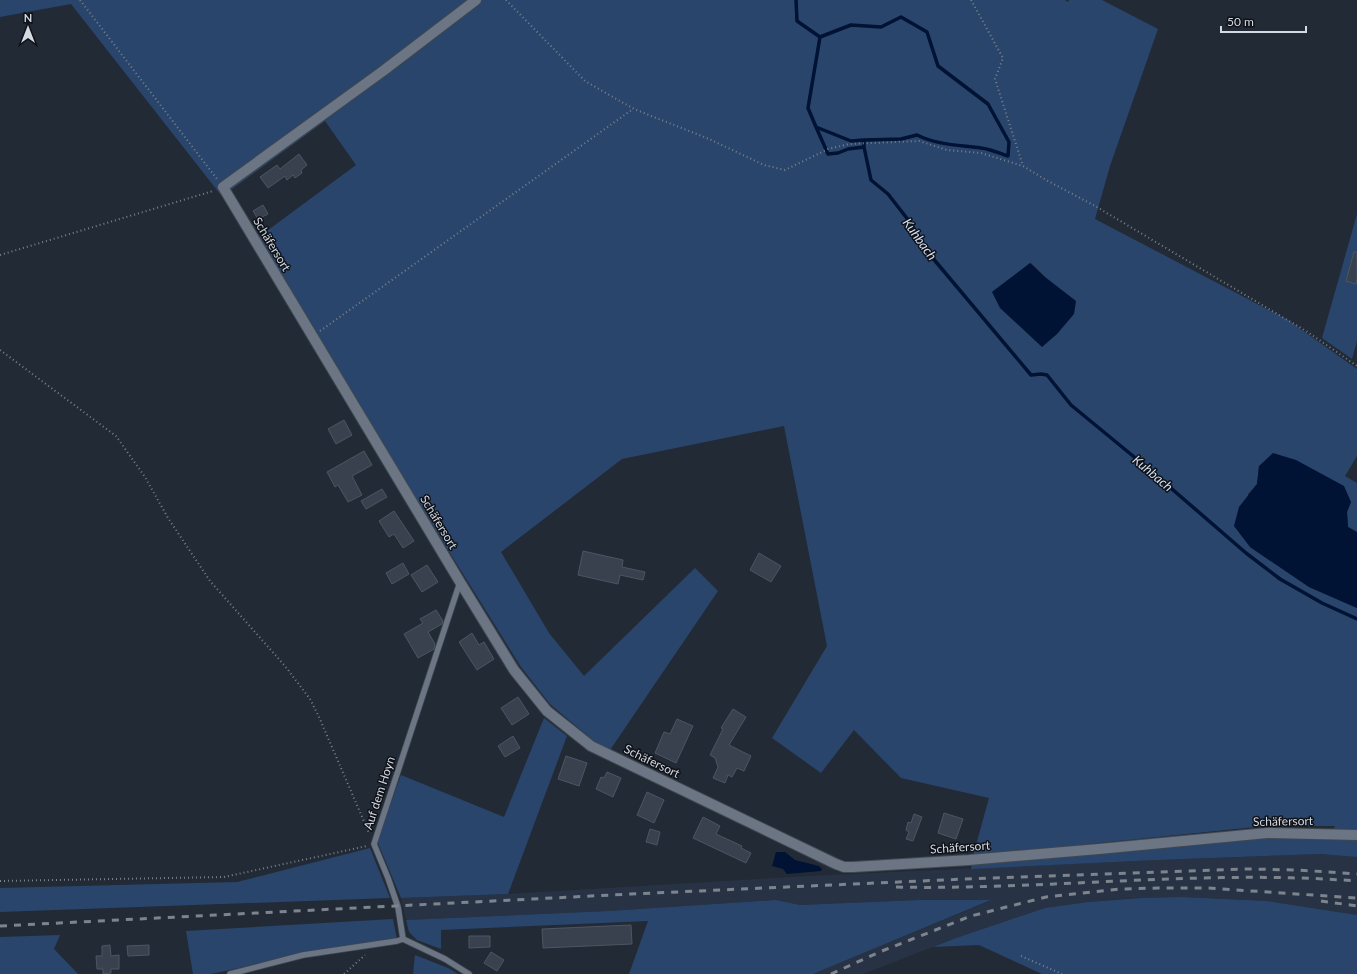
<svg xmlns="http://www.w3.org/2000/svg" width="1357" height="974" font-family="Lato,sans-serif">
  <rect width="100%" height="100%" fill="#222a36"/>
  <path fill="#273344" d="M1320,854L1357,857V915L1267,901L1182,897L1137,898L1088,902L1045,908L956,938L863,974H813L990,901L919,900L800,905L776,900L609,911L406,920L401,898L508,894L809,876L1156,860Z"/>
  <path fill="#2a456b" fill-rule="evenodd" d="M0,0H1065L1068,2L1069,0H1102L1158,29L1110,166L1095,219L1288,320L1357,369V456L1345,476L1357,483V532L1348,527L1347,512L1351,502L1259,466L1257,484L1248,494L1250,547L1309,587L1357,608V857L1320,854L1156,860L971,869L972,863L1132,851L1266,837L1330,836L1335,826H1265L973,856L989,798L901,778L854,730L821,773L772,738L827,646L784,426L622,459L501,552L549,633L584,676L695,568L718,591L608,753L550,704L521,667L316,338L256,239L356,165L325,121L228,192L220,194L71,4L0,17ZM1031,263L1045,277L992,292Z
    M1357,214V341L1352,359L1322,338Z
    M544,718L567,736L508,894L401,898L377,841L401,775L504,817Z
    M370,848L390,898L0,912V888L237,882Z
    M1182,897L1267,901L1357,915V974H1042L979,945L933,947L956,938L1045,908L1088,902L1141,898Z
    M776,900L800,905L919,900H991L813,974H629L648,921L441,930V949L417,940L409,932L406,920L609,911Z
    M393,919L397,940L280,959L211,974H193L186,931Z
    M60,935L54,949L78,974H0V937Z
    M415,955L448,968L458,974H413Z"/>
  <path fill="#001334" d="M1030,263L1045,277L1076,301L1074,314L1057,334L1042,347L1000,308L992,292Z
    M1273,453L1296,460L1344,486L1351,502L1347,512L1348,527L1357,532V608L1309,587L1250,547L1234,526L1239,507L1257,484L1259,466Z
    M776,852H785L795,860L819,866L822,869L821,871L787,874L783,869L772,866Z"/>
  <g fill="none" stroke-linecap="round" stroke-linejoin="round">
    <path stroke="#001334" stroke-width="3.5" d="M796,0L797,21L820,37L851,25L881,27L901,17L927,32L938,66L988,104L1009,142L1008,156C999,153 990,149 981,148C959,145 937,145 917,135L901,139L864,140V147L871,180L888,194L909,221L931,256L1031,375L1041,374L1047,375L1071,405L1150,470L1246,553L1280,579L1322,603L1357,619
      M820,37L808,108L816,127L851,141L864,140
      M816,127L828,154L838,153L848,149L864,147"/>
  </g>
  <path fill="#38414d" stroke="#4c5663" d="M299,154L307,165L301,170L302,173L295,178L293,175L287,180L285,176L268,188L260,177L277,165L280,169Z
    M263,205L268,214L258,219L253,211Z
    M1354,252H1357V279L1356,284L1346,281Z
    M344,420L352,435L336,444L328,429Z
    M364,451L372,465L352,476L362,495L348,502L338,485L335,487L327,472Z
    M382,489L387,497L366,509L361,501Z
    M394,511L414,541L403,548L394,534L389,537L379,521Z
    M583,551L623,560L622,567L645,572L643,580L620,575L618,584L578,575Z
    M759,553L781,566L771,582L750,570Z
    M403,563L409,574L392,584L386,573Z
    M427,565L438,582L422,592L411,575Z
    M436,610L443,621L442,624L428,632L435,644L434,649L418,658L404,634L423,623L420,619Z
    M472,633L479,645L484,642L494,659L477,670L459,642Z
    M518,697L529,714L512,725L501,708Z
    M733,709L746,717L729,745L751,756L744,771L737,768L732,777L728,775L725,783L713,778L718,767L715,758L710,755L723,729L721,728Z
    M677,719L693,726L676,763L655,753L664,732L670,734Z
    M513,736L520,748L505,757L498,746Z
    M566,756L587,763L579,786L558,779Z
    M607,772L621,778L613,797L596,789L601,777L604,778Z
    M647,792L664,800L654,823L637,815Z
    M944,813L963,819L956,839L938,833Z
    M914,814L922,817L913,841L906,839L909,832L906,830L908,822L911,823Z
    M703,817L720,826L716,834L742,846L741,848L751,853L746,863L693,838Z
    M650,829L660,832L657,845L646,842Z
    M631,925L632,944L543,948L542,929Z
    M469,936H490V947L469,948Z
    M110,945L111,956L119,955V969H111V973L103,974V969H97L96,956H102V946Z
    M149,945V955L128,956L127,946Z
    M491,952L504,960L497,971L484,963Z"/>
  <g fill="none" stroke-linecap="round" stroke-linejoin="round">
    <defs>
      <path id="service" d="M403,939L398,907L388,878L374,844L460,582
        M403,939L445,959L469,974
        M230,974L303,955L397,941L403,939"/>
      <path id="minor" d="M476,0L383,71L223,187L460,582L514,670L547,711L591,746L836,864L844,867H853L969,860L1099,849L1267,833L1357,835"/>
    </defs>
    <use href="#service" stroke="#3f4750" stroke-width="7"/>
    <use href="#minor" stroke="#3f4750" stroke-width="12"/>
    <path stroke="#7a818b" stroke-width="2" stroke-dasharray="1 3" stroke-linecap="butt" d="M80,0L217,179
      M506,0L585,81L634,109L709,139L764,165L785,170L828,149L849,144L919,141L947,150L981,153L1023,166L1046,180L1095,206L1306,331L1357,366
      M971,0L1003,58L995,79L1023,166
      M0,255L213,191
      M320,331L633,109
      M0,350L116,436L145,477L168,518L210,581L285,666L310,699L319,717L369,833
      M0,881L224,877L367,846
      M1021,956L1062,974
      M344,974L365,955"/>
    <use href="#service" stroke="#6b7583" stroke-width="5.5"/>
    <use href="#minor" stroke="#6b7583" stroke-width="10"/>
    <path stroke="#7d848e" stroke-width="3" stroke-dasharray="7 7" stroke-linecap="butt" d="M896,887C932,888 967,887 1003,886C1121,882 1239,872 1357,881
      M1321,901L1357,906
      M0,926L631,894L965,879L1248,869L1298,870L1357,874
      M831,974L882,951L971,916L1046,897L1120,889L1158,888H1207L1357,898"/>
  </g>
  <g text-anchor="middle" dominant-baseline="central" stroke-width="3" stroke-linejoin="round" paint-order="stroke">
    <g font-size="12" fill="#d4dae2" stroke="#0f1218">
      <text transform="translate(272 244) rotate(59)">Schäfersort</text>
      <text transform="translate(439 522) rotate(59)">Schäfersort</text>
      <text transform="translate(652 761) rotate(26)">Schäfersort</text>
      <text transform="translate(379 793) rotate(-72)">Auf dem Hoyn</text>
      <text transform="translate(1283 821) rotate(-1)">Schäfersort</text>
      <text transform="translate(960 847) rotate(-4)">Schäfersort</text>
    </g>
    <g font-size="13" font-style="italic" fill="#d1def1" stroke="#0f1218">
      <text transform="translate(920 239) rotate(54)">Kuhbach</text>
      <text transform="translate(1153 473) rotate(40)">Kuhbach</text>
    </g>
  </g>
  <g transform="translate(28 28)" stroke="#0f1218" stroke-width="3" paint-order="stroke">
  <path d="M0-3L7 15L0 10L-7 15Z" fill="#d4dae2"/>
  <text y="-6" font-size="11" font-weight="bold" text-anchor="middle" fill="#d4dae2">N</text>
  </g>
  <path d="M1221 26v6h85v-6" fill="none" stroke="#d4dae2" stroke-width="2"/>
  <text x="1227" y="26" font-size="12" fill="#d4dae2" stroke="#0f1218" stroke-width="3" paint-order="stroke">50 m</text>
</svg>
